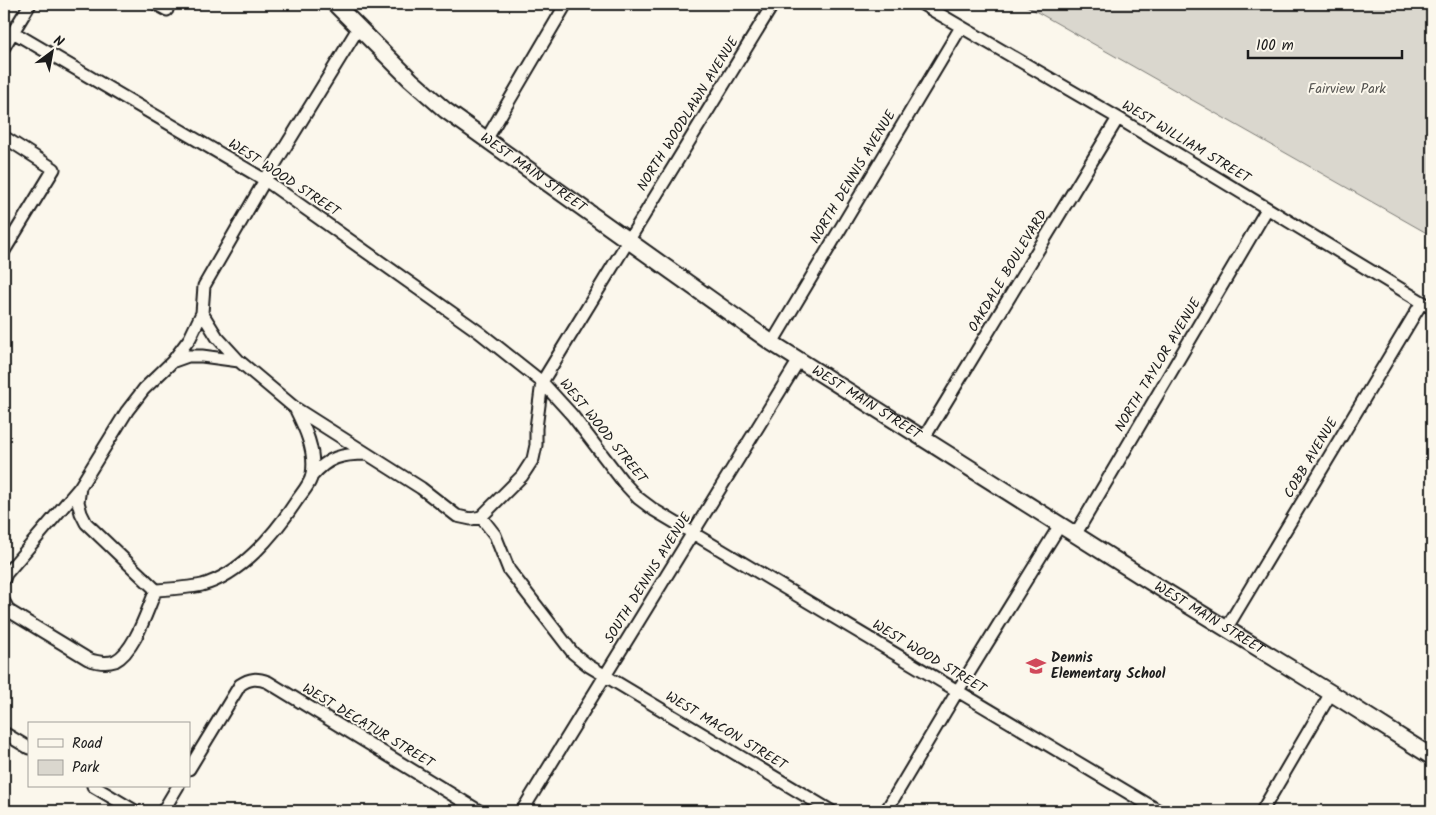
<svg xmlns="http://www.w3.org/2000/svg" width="1436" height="815" font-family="Kalam,sans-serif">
  <rect width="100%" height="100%" fill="#fbf7ec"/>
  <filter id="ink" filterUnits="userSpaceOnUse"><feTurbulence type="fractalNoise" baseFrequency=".02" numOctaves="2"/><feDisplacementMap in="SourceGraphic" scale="10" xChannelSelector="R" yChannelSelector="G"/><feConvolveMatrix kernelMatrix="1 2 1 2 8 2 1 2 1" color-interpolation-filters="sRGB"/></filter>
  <g filter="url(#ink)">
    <path fill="#dad7ce" stroke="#7b7a75" d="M1023,4H1432V236Z"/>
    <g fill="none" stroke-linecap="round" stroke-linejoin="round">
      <defs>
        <path id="street" d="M156,4L167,10
          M922,4L1118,118L1432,308
          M13,32L265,180L479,332L542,382L572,415L624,483L638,498L654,510L1159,811
          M4,47L30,4
          M4,137L54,169L4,251
          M486,140L566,4
          M202,313L217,337L239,361
          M772,343L961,27
          M174,361L188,356H202L239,361L295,408L421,488L457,516L471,519L481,517L495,535L509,570L573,653L589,666L831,811
          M295,408C305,428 316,451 312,474C311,484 300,495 295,503C274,535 240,575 202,585C187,588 171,589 156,590L86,523L81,513L78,502L80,487L127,411L144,389L172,362L190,338L202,313L204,286L265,180L359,27
          M924,438L1118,118
          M312,476C328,457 342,454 366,454
          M481,517L522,476L533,459L536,445V428L542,382L773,4
          M1075,535L1267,209
          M4,579L6,574L80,487
          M4,602L9,611L88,659C96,662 106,664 115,661C135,651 147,610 156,590
          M1226,629L1422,302
          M4,733L29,748
          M189,769L240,685C250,678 257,678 268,682L479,811
          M93,786L135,811
          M163,811L178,786
          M522,811L799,360
          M886,811L957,692L1060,525
          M1262,811L1331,693"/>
        <g id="secondary">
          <path id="s1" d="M335,4L411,80L445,110L772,343L1152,583L1331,693L1432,757"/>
        </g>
      </defs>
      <use href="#street" stroke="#1c1c1c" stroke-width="15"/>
      <use href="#secondary" stroke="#1c1c1c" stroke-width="19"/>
      <use href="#street" stroke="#fbf7ec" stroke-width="11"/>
      <use href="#secondary" stroke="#fbf7ec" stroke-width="15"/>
    </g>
  </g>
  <defs>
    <symbol id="school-bare" viewBox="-9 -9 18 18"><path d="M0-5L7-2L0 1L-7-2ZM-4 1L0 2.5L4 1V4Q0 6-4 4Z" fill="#d1495b" stroke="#fbf7ec" stroke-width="2.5" paint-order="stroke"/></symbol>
  </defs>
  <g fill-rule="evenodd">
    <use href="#school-bare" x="1022" y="652" width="28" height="28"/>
  </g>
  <g text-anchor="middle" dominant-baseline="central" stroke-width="4" stroke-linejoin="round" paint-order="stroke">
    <g font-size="14" fill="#555451" stroke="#fbf7ec">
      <text x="1347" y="89">Fairview Park</text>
    </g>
    <g font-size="14" fill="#1c1c1c" stroke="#fbf7ec">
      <text transform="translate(688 114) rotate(-58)">NORTH WOODLAWN AVENUE</text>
      <text transform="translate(1186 142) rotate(31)">WEST WILLIAM STREET</text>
      <text stroke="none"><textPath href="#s1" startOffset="261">WEST MAIN STREET</textPath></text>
      <text transform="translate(853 177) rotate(-59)">NORTH DENNIS AVENUE</text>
      <text transform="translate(284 178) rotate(33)">WEST WOOD STREET</text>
      <text transform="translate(1008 271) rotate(-59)">OAKDALE BOULEVARD</text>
      <text transform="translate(1158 365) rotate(-59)">NORTH TAYLOR AVENUE</text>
      <text stroke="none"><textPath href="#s1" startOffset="666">WEST MAIN STREET</textPath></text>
      <text transform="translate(603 431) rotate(51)">WEST WOOD STREET</text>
      <text transform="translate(1311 458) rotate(-59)">COBB AVENUE</text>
      <text transform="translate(648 578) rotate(-58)">SOUTH DENNIS AVENUE</text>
      <text stroke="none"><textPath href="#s1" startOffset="1071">WEST MAIN STREET</textPath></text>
      <text transform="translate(929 657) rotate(31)">WEST WOOD STREET</text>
      <text transform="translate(368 726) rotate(31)">WEST DECATUR STREET</text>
      <text transform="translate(726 731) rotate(31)">WEST MACON STREET</text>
    </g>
    <g font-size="14" font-weight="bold" fill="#1c1c1c" stroke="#fbf7ec" text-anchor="start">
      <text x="1051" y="658">Dennis<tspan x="1051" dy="16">Elementary School</tspan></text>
    </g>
  </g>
  <rect width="1436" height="815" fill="none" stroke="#fbf7ec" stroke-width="20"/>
  <rect x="10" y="10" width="1416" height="795" fill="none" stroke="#1c1c1c" stroke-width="2" filter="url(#ink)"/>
  <rect x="28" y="722" width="162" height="65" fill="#fbf7ec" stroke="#a29f99"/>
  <rect x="38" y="739" width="25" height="8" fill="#fbf7ec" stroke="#a29f99"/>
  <text x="72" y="748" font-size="15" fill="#1c1c1c">Road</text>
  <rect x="38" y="760" width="25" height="15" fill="#dad7ce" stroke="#a29f99"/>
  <text x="72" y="772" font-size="15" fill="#1c1c1c">Park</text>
  <g transform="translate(52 52) rotate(32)" stroke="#fbf7ec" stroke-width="4" paint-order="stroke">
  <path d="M0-4L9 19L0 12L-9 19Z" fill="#1c1c1c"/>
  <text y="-8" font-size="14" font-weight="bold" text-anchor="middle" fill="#1c1c1c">N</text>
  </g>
  <path d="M1248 50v8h154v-8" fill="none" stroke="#1c1c1c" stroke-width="2.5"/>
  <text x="1256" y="50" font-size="15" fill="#1c1c1c" stroke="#fbf7ec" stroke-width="4" paint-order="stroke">100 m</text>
</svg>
